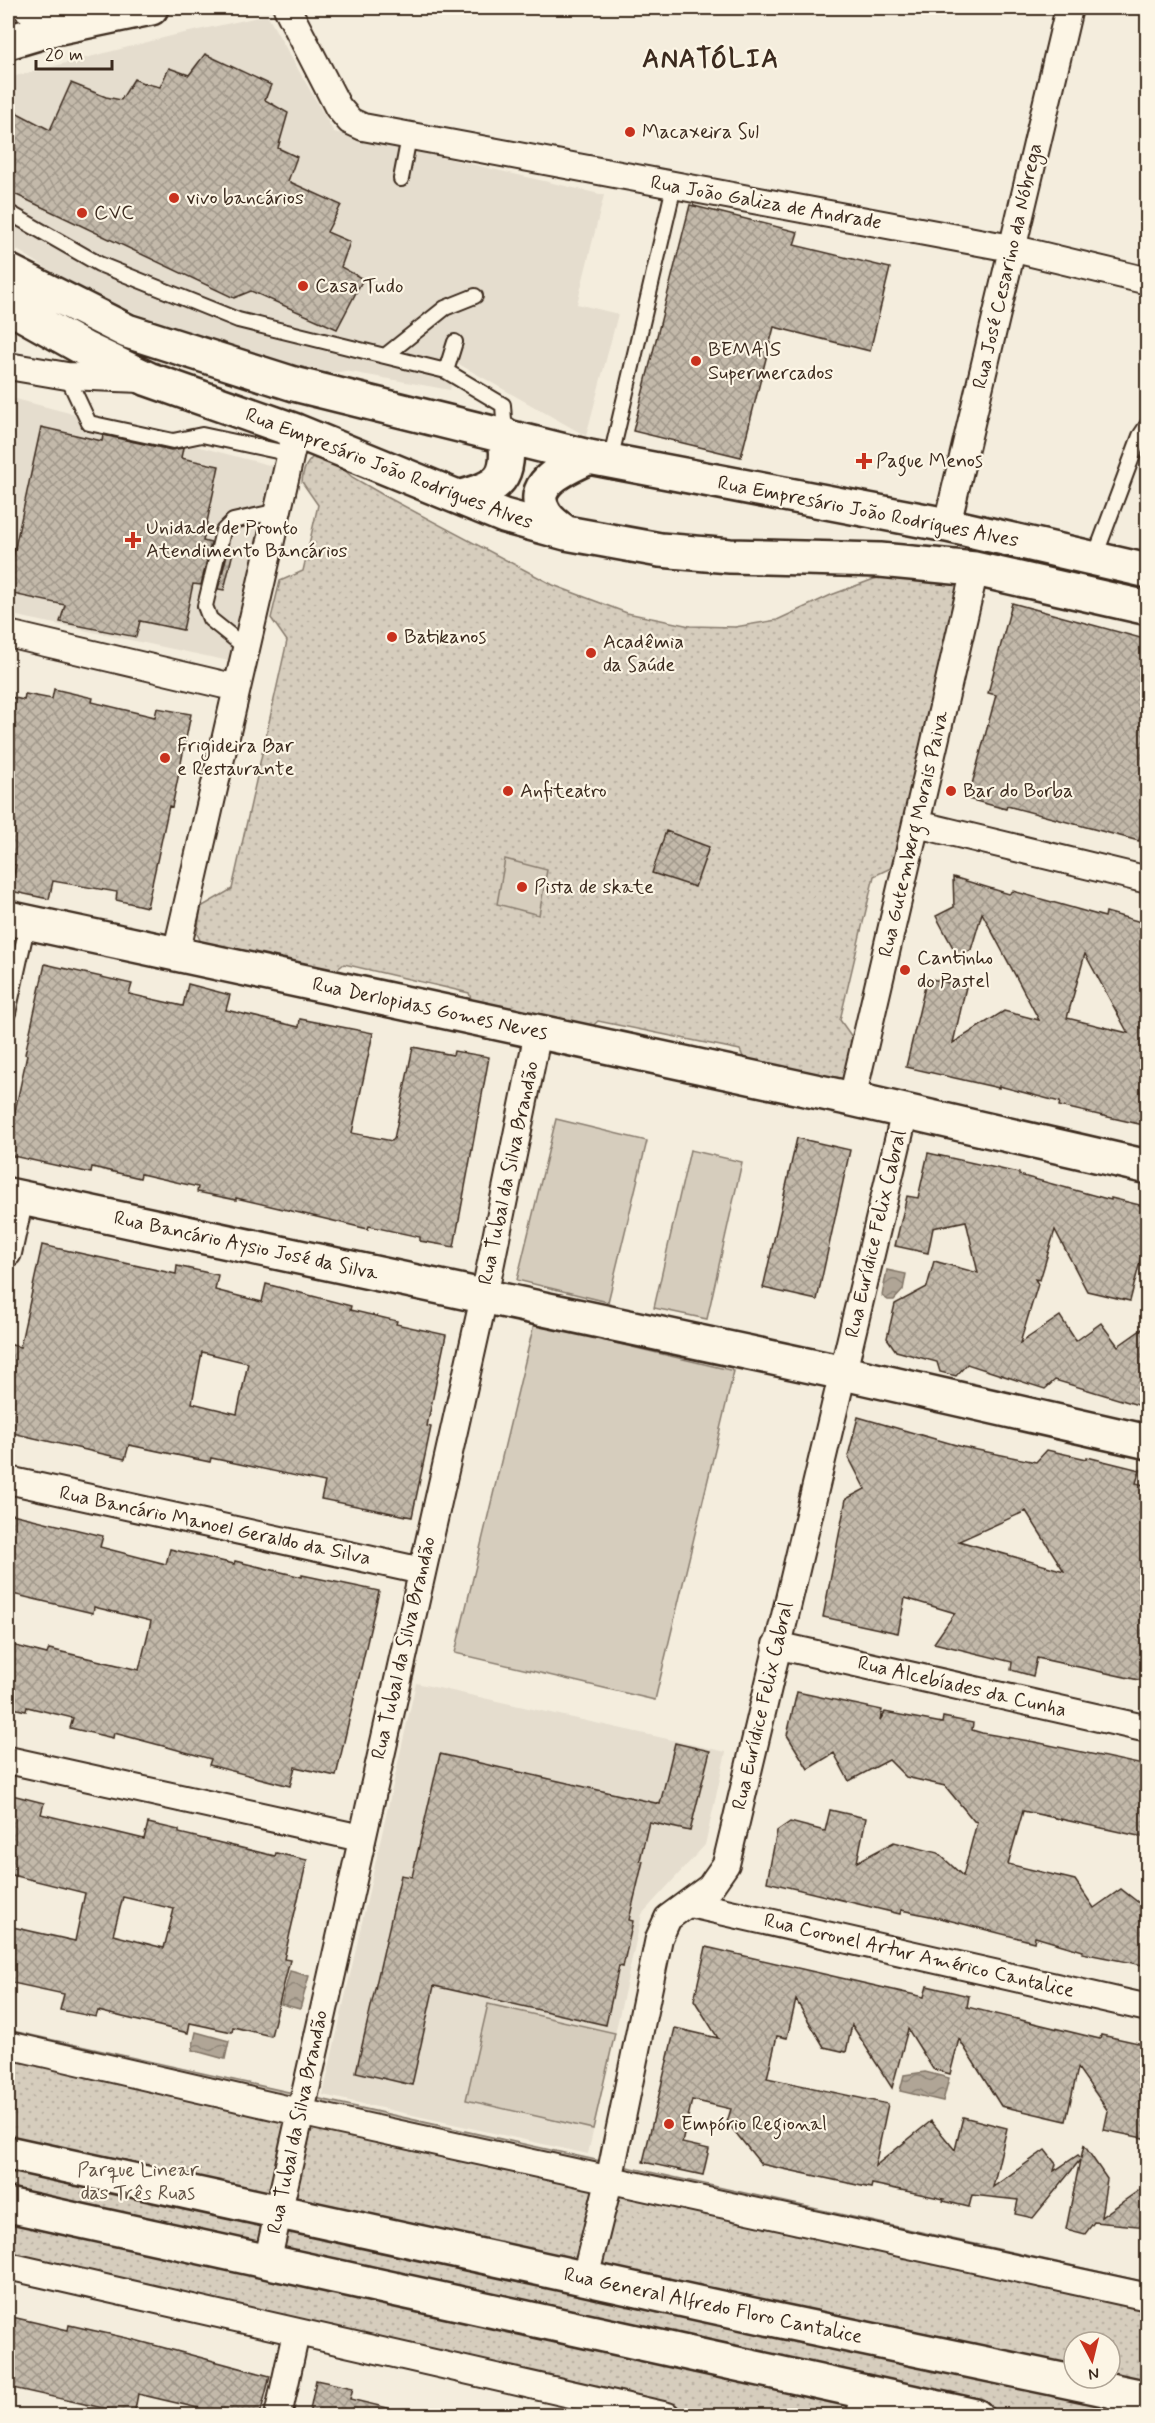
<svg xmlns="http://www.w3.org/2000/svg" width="1155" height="2423" font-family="Mynerve,sans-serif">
  <defs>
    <pattern id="park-dots" width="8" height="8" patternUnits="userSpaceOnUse" patternTransform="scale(1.5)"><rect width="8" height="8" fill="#d6cdbd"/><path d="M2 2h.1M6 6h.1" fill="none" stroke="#b9b0a2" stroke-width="1.8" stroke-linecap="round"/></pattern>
    <pattern id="water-waves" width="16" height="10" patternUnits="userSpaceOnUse" patternTransform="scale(1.5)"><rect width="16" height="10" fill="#b0a596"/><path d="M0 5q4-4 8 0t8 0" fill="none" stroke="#90877a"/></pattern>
    <pattern id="building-cross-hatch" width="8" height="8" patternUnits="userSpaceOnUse" patternTransform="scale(1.5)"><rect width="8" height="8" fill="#c3b9aa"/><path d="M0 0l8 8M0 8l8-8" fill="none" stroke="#a0978a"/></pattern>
  </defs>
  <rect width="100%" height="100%" fill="#f4eddd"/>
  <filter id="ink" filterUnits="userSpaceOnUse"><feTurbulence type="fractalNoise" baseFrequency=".0167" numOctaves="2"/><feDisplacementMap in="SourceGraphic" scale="12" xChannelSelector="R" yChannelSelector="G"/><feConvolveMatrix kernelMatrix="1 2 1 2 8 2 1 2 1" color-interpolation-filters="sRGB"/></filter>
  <g filter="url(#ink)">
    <path fill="#e5ddce" d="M267,15L334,132L604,195L577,304L618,314L586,436L457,363L450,390L345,371L312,377L162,324L81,290L8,244V78L171,36Z
      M8,397L273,466L234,662L8,614Z
      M416,1683L726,1752L705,1845L642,1914L588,2154L323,2095Z"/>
    <path fill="url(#park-dots)" stroke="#887c6e" stroke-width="1.5" fill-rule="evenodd" d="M317,453L340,466L352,477L385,496L553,585L627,613L690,626L735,627L777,620L831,595L874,579L902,574L961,578L897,865L874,876L840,1020L857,1044L841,1090L749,1071L740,1050L598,1021L583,1035L475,1010L469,993L344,964L327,977L202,944L197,934L201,907L232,889L287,641L271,618L280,581L303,571L318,505L302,482C303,468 307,462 317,453Z
      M8,2030L1147,2282V2415H654L8,2276ZM1074,2342H1110V2378H1074Z"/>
    <path fill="#d6cdbd" stroke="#887c6e" stroke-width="1.5" d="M505,859L547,870L539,915L497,904Z
      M556,1119L647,1141L608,1302L517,1280Z
      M690,1150L742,1162L707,1319L654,1308Z
      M534,1324L734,1371L655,1700L455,1653Z
      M488,2004L615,2033L593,2129L466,2100Z"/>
    <path fill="url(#water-waves)" stroke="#817466" stroke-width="1.5" d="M887,1270L906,1274L903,1290L894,1300H888L882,1296Z
      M290,1971L309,1976L300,2009L281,2004Z
      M196,2032L229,2041L225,2059L192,2050Z
      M925,2072L949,2078L943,2101L900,2091L904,2075Z"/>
    <path fill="url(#building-cross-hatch)" stroke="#3b2a1e" stroke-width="1.5" fill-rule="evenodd" d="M205,54L271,85L265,100L288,113L278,148L297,157L288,181L341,205L327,232L350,242L341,267L363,279L337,329L251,291L234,298L8,191V108L50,130L71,83L106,97L121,100L134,79L143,83L160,87L169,68L189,75Z
      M690,205L798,232L794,245L890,268L870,351L774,327L741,457L633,431Z
      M41,427L102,441L103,435L171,450L183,448L181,458L219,466L203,541L211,543L201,585L193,584L183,630L140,621L136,637L60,622L65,605L8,593V580Z
      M229,547L234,548L224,590L218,589Z
      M1012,603L1148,640V836L1141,834L1139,841L1007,806L1006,809L968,799L996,695L988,693Z
      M54,689L93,698L92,702L155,717L157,708L191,714L172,807L169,806L147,907L116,900L117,892L53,881L49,899L10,891L16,865L8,863V710L10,697L24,700L25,694L52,699Z
      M666,831L709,847L695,887L652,873Z
      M953,877L1009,894L1013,891L1105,917L1106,912L1148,924V1126L1059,1106L1060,1102L999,1086V1088L906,1067L927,978L966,987L953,1043L1004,1011L1039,1020L982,913L971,950L958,957L936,916L954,907ZM1085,954L1128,1033L1067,1018Z
      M45,964L132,984L129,994L183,1006L188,984L230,995L226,1010L299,1027L300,1019L373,1033L352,1133L392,1141L394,1139L413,1047L453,1055L454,1051L489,1057L454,1247L420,1241V1237L369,1226L368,1229L236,1198V1200L197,1192L198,1187L141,1174L140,1178L92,1167L91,1173L8,1155V1144L27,1055L25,1054Z
      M797,1138L850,1150L817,1300L763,1288Z
      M928,1153L1019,1173V1175L1111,1200V1198L1148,1207V1256L1143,1250L1130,1301L1087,1291L1055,1230L1040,1280L1035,1279L1038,1284L1020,1343L1060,1316L1076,1341L1101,1323L1118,1346L1148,1325V1408L1055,1380L1045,1389L967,1364L956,1376L940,1372L937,1362L896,1351L887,1338L895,1304L927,1287L934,1261L978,1273L966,1221L933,1228L928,1253L895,1246L907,1196L918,1198Z
      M42,1245L176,1274L177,1266L218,1275L215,1290L262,1302L266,1284L351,1306L350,1310L397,1321L396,1324L446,1335L427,1426L431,1427L412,1517L321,1499L325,1482L211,1458L210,1462L129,1445L125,1459L8,1432V1344L20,1347ZM202,1352L248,1363L237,1414L192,1403Z
      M858,1417L963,1447L1036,1462L1047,1450L1087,1459V1457L1140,1470L1136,1483L1148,1486V1682L1037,1658L1033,1676L1011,1670L1012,1662L934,1643L955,1613L905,1598L898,1633L823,1617L846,1499L865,1489L848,1456ZM1026,1511L1064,1571L959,1541Z
      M8,1513L103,1536L100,1547L166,1564L170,1549L234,1564L235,1561L302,1577V1575L379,1591L336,1776L295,1767L290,1786L209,1765L211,1759L167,1747L114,1733L113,1738L70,1728L73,1718L27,1707L26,1711L8,1707V1644L47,1654L49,1649L139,1670L151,1621L94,1607L93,1613L8,1593Z
      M797,1692L882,1710L880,1720L885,1712L942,1723L943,1717L973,1723L972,1730L982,1733L1035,1742L1148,1766V1838L1023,1811L1008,1864L1075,1880L1094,1908L1121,1889L1148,1910V1966L1082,1953L1083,1951L1035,1937L1034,1942L944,1919L901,1910L900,1914L767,1882L777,1831L790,1822L825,1831L830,1810L866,1818L857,1862L894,1842L938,1853L963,1876L977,1822L974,1821L945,1786L906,1777L889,1760L849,1781L834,1753L808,1769L787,1735Z
      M675,1743L710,1751L690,1831L649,1822L640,1860L643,1861L629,1920L633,1921L623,1967L619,1966L606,2025L434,1986L412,2085L356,2072L401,1875L412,1877L440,1754L660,1804Z
      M12,1795L44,1803L41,1814L144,1839L148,1823L179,1830V1833L275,1856L276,1853L307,1860L284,1959L290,1960L271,2036L233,2027L232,2032L190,2023L188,2033L98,2011L96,2017L60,2010L64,1994L8,1982V1926L75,1941L85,1893L8,1874V1813ZM123,1897L174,1909L164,1948L113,1935Z
      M706,1947L924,1997L927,1986L969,1996L967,2007L1100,2039L1101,2035L1148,2045V2139L1104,2130L1108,2111L1078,2068L1066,2121L1001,2106L959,2039L950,2074L933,2069L908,2029L892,2088L852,2025L846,2052L824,2047L796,2000L787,2038L777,2036L767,2078L888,2104L875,2166L931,2121L955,2150L963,2117L1007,2128L993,2187L1045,2150L1056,2164L1054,2171L1078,2155L1081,2158L1084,2145L1107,2179L1101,2217L1148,2184V2227L1094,2222L1085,2234L1066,2229L1080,2160L1033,2218L1015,2214L1018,2200L972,2195L969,2207L943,2201L944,2199L872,2184L871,2188L761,2164L727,2122L731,2109L692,2100L682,2143L709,2149L703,2175L643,2162L675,2028L718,2038L694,2000Z
      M8,2316L68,2330L69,2325L131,2339L270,2376L260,2415H228L138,2394L134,2415L8,2387Z
      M316,2380L353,2388L350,2399L388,2408L387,2415H309Z"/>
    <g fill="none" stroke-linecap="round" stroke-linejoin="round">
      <defs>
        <path id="lane" d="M401,179L409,137
          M8,212L99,264L238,320L446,371L503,405L505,435
          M385,356L445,308L475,296
          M446,371L455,342
          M67,376L89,423L173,441L202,435L291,454
          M610,461L674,186
          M1094,559L1140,436L1148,424
          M246,648L210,619L205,606L223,531L233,521L278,511
          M8,1013L28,922"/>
        <path id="street" d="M26,8L55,28
          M287,8L338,107L350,121L363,127L1011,248L1148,281
          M8,366L67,376L141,379
          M947,525L1069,8
          M8,634L237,688
          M917,824L1148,880
          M176,954L296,431
          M852,1099L975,569
          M8,1253L20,1198
          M8,1480L422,1571
          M776,1645L1148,1729
          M8,1760L361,1838
          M690,1904L1148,2008
          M8,2045L299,2112L1148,2297
          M267,2263L484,1297L538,1032
          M8,2266L667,2416
          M585,2278L609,2181L659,1938L668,1918L710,1887L726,1864L905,1111
          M278,2416L296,2333
          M859,2416L864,2391
          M1119,2416L1124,2393"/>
        <path id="secondary" d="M8,42L55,28L151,8
          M8,918L852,1099L1148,1167
          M8,1195L844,1373L1148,1442
          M8,2153L776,2320L1148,2398
          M8,2205L976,2416"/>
        <path id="primary" d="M8,271L127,331L294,384L589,457L947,525L1148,571
          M8,306L85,349L148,379L296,431L504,516L566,533L660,550L730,556L880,560L975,569L1148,608
          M461,497C500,487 511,478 505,435
          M566,533C559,528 550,522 545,514C525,483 568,467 589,457"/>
      </defs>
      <use href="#lane" stroke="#3b2a1e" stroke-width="18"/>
      <use href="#street" stroke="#3b2a1e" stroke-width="30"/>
      <use href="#secondary" stroke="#3b2a1e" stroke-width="38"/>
      <use href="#primary" stroke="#3b2a1e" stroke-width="38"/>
      <use href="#lane" stroke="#fcf5e5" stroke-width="14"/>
      <use href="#street" stroke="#fcf5e5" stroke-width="26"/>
      <use href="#secondary" stroke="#fcf5e5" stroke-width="33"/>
      <use href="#primary" stroke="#fcf5e5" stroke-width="33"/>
    </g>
  </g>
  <g fill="#c8321e" stroke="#fcf5e5" stroke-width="2">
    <circle cx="630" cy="132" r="6"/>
    <circle cx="174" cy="198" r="6"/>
    <circle cx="82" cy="213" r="6"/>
    <circle cx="303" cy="286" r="6"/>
    <circle cx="696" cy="361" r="6"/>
    <path d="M861 452h6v6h6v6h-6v6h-6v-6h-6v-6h6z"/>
    <path d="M130 531h6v6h6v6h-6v6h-6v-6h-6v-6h6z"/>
    <circle cx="392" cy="637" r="6"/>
    <circle cx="591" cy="653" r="6"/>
    <circle cx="165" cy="758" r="6"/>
    <circle cx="508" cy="791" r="6"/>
    <circle cx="951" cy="791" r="6"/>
    <circle cx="522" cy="887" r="6"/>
    <circle cx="905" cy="970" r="6"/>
    <circle cx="669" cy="2124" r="6"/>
  </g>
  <g text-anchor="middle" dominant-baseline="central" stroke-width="4.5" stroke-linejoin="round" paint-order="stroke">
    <g font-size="20" fill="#3b2a1e" stroke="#fcf5e5" text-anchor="start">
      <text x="642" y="132">Macaxeira Sul</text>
      <text x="186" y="198">vivo bancários</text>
      <text x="94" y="213">CVC</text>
      <text x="315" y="286">Casa Tudo</text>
      <text x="708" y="350">BEMAIS<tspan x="708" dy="23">Supermercados</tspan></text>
      <text x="876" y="461">Pague Menos</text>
      <text x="146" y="528">Unidade de Pronto<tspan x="146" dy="23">Atendimento Bancários</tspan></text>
      <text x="404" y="637">Batikanos</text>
      <text x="603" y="642">Acadêmia<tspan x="603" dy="23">da Saúde</tspan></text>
      <text x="177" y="746">Frigideira Bar<tspan x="177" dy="23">e Restaurante</tspan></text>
      <text x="520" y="791">Anfiteatro</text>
      <text x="963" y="791">Bar do Borba</text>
      <text x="534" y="887">Pista de skate</text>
      <text x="917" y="958">Cantinho<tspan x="917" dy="23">do Pastel</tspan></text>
      <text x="681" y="2124">Empório Regional</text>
    </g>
    <g font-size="20" fill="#3b2a1e" stroke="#fcf5e5">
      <text transform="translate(766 203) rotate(10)">Rua João Galiza de Andrade</text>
      <text transform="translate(1008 266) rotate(-77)">Rua José Cesarino da Nóbrega</text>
      <text transform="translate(389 469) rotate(21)">Rua Empresário João Rodrigues Alves</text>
      <text transform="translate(868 512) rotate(11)">Rua Empresário João Rodrigues Alves</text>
      <text transform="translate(914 834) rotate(-77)">Rua Gutemberg Morais Paiva</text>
      <text transform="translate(430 1009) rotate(12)">Rua Derlopidas Gomes Neves</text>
      <text transform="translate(509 1173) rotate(-78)">Rua Tubal da Silva Brandão</text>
      <text transform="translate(876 1234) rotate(-77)">Rua Eurídice Felix Cabral</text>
      <text transform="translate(246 1246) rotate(12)">Rua Bancário Aysio José da Silva</text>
      <text transform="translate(215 1526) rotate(12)">Rua Bancário Manoel Geraldo da Silva</text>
      <text transform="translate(404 1648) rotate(-77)">Rua Tubal da Silva Brandão</text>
      <text transform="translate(962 1687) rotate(13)">Rua Alcebíades da Cunha</text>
      <text transform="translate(763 1706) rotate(-77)">Rua Eurídice Felix Cabral</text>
      <text transform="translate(919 1956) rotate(13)">Rua Coronel Artur Américo Cantalice</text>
      <text transform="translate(298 2122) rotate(-78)">Rua Tubal da Silva Brandão</text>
      <text transform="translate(713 2306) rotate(12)">Rua General Alfredo Floro Cantalice</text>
    </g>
    <g font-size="20" fill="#625346" stroke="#fcf5e5">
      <text x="138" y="2170">Parque Linear<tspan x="138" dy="23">das Três Ruas</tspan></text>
    </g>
    <g font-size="26" font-weight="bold" letter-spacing="1.5" fill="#3b2a1e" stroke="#fcf5e5">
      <text x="711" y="60">ANATÓLIA</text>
    </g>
  </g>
  <rect width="1155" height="2423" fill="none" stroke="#fcf5e5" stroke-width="30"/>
  <rect x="15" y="15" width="1125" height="2393" fill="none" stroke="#3b2a1e" stroke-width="2" filter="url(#ink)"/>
  <g transform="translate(1092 2360) rotate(173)"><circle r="28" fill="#fcf5e5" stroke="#afa495" stroke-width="1.5"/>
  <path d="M0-4.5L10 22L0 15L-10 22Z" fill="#c8321e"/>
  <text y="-9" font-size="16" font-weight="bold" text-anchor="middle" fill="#3b2a1e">N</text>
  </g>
  <path d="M36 60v9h76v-9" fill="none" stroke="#3b2a1e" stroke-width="3"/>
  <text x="45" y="60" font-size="18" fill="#3b2a1e" stroke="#fcf5e5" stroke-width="4.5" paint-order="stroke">20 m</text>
</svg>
